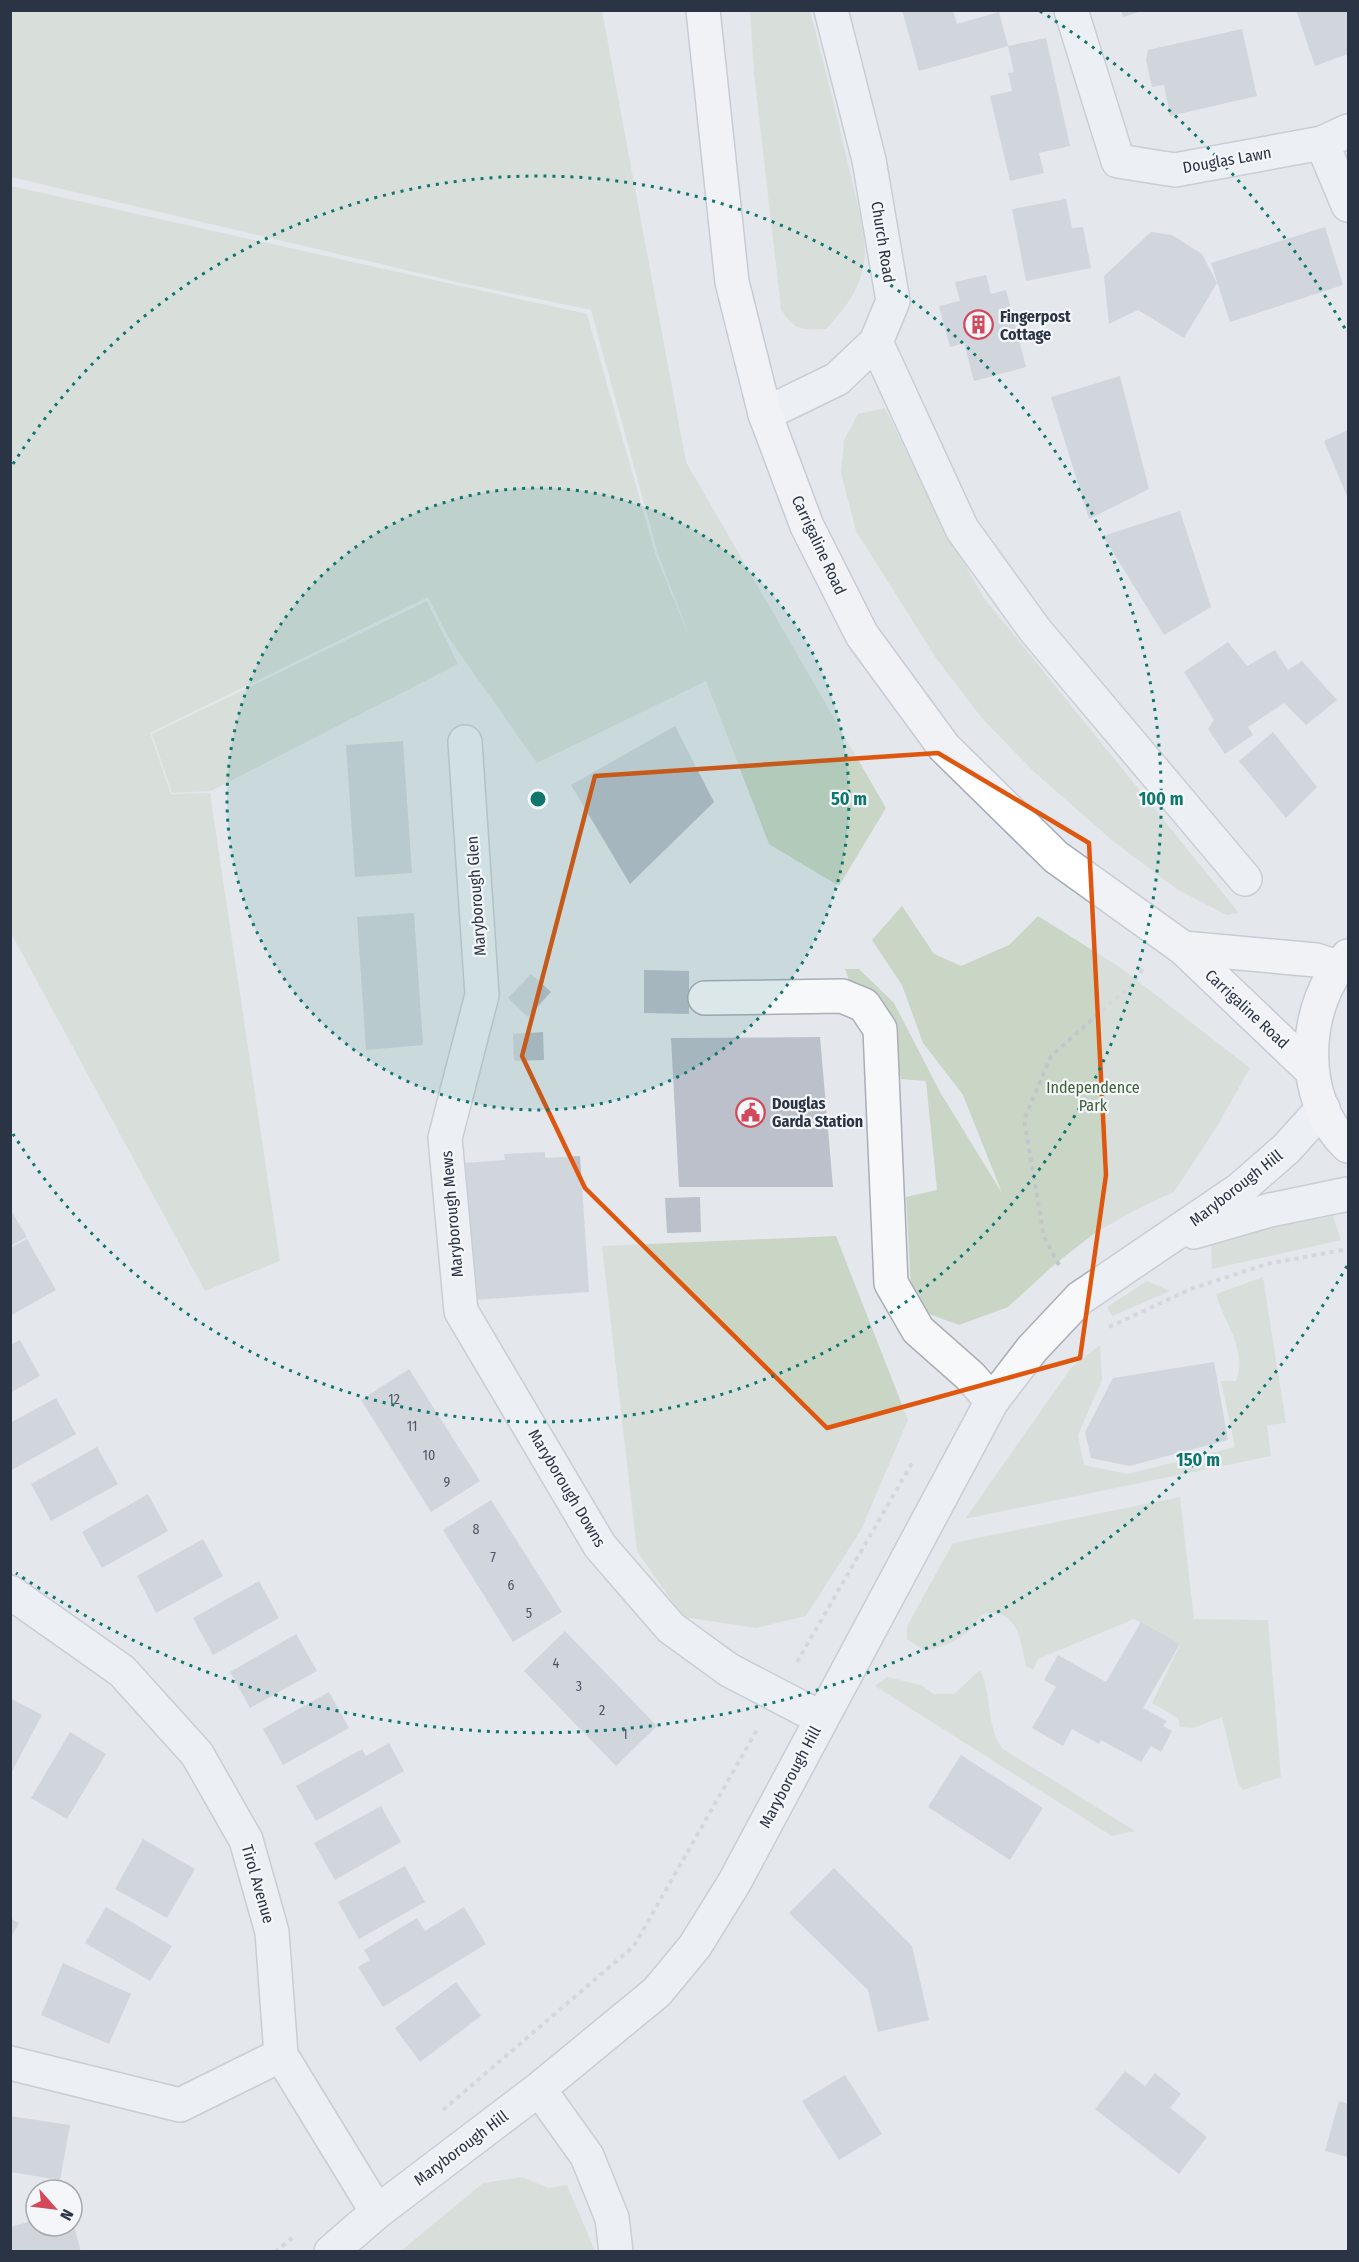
<svg xmlns="http://www.w3.org/2000/svg" width="1359" height="2262" font-family="'Fira Sans Condensed',sans-serif">
  <rect width="100%" height="100%" fill="#e4e7ec"/>
  <path fill="#c9d6c5" d="M11,10L602,11L686,462L886,808L839,886L769,844L706,681L537,763L448,637L428,597L150,733L171,794L210,793L280,1261L205,1291L11,933V186L587,314L656,556L691,641L658,554L591,310L461,283L11,177Z
    M750,11H810C825,67 839,124 852,181C857,203 868,240 864,262C860,290 845,309 826,329C802,330 794,331 781,309L754,73Z
    M885,408L941,522L984,598L1239,913L1227,915L1178,890L1114,842L1033,771L981,717L936,658L856,531L841,473L844,440L858,414Z
    M427,601L458,664L211,791L172,793L152,734Z
    M902,906L934,954L961,966L1009,945L1038,916L1121,968L1250,1068L1216,1128L1174,1192L1137,1209L1095,1233L1055,1264L1008,1307L959,1325L921,1311L911,1287L906,1197L937,1190L926,1081L901,1079L880,1004L849,980L845,969H859L894,1003L940,1092L1002,1193L963,1095L923,1043L902,985L872,940Z
    M1333,1216L1341,1240L1212,1269L1211,1243L1245,1232Z
    M836,1236L908,1420L861,1530L806,1616L756,1628L683,1617L637,1551L602,1246Z
    M1263,1277L1286,1423L1267,1425L1271,1456L965,1519L1071,1368L1100,1345L1102,1380L1078,1435L1084,1465L1128,1474L1235,1447L1221,1381H1236C1248,1350 1224,1323 1216,1294Z
    M1147,1281L1170,1291L1112,1316L1107,1307Z
    M1180,1497L1194,1619L1268,1620L1281,1777L1243,1790L1238,1783L1222,1717L1193,1728L1180,1727L1178,1718L1152,1703L1180,1645L1134,1619L1038,1659L1033,1670L1026,1666C1020,1639 1018,1607 982,1614C971,1634 948,1647 925,1651L907,1639V1626L953,1543Z
    M980,1670C993,1696 985,1725 1003,1749L1135,1831L1112,1836L875,1686L887,1677L921,1685L934,1694H954Z
    M522,2177L548,2188L567,2185L595,2251H401L483,2183Z"/>
  <path fill="#bbc0ca" d="M902,10H953L957,24L999,12L1008,46L919,71Z
    M1121,10H1142V11L1123,17Z
    M1296,10H1348V54L1315,66Z
    M1242,29L1257,96L1170,116L1164,85L1152,87L1146,60L1148,50Z
    M1046,38L1070,146L1039,153L1044,173L1010,181L990,96L1012,91L1008,73L1014,72L1008,46Z
    M1066,199L1072,228L1083,227L1091,268L1026,281L1012,209Z
    M1325,227L1343,285L1230,322L1211,263Z
    M1151,232L1172,235L1202,254L1217,283L1184,338L1138,310L1109,324L1104,276Z
    M986,275L991,294L1006,290L1026,367L974,381L964,343L950,347L939,306L960,301L955,282Z
    M1120,376L1149,489L1089,519L1051,397Z
    M1348,430V499L1324,441Z
    M1180,511L1211,607L1164,635L1103,536Z
    M1228,642L1247,666L1275,650L1288,670L1302,661L1337,700L1306,725L1284,703L1248,727L1253,735L1225,754L1208,729L1214,720L1184,672Z
    M675,726L714,802L630,884L571,785Z
    M1273,732L1317,787L1286,818L1239,761Z
    M403,741L412,873L355,877L346,745Z
    M414,913L423,1045L366,1050L357,917Z
    M644,970L689,971V1014L644,1013Z
    M531,974L551,992L528,1017L508,998Z
    M543,1032L544,1060L514,1061L513,1034Z
    M820,1037L833,1187H679L671,1038Z
    M545,1152V1158L580,1156L589,1292L473,1300L465,1163L505,1160L504,1154Z
    M700,1197L701,1232L667,1233L665,1198Z
    M10,1209L27,1237L10,1246Z
    M27,1239L56,1290L10,1316V1248Z
    M20,1340L40,1376L10,1393V1345Z
    M1214,1362L1228,1440L1129,1466L1091,1458L1085,1432L1113,1378Z
    M409,1369L480,1481L431,1512L361,1400Z
    M56,1398L76,1434L10,1471V1423Z
    M97,1447L118,1484L51,1521L31,1484Z
    M148,1494L168,1531L102,1568L82,1532Z
    M491,1500L562,1612L513,1642L443,1530Z
    M203,1539L223,1576L156,1613L137,1576Z
    M259,1581L279,1618L213,1655L193,1618Z
    M1141,1622L1180,1644L1143,1708L1167,1721L1163,1726L1172,1731L1161,1752L1151,1746L1141,1762L1101,1740L1099,1744L1072,1729L1063,1746L1032,1728L1056,1687L1044,1680L1058,1655L1106,1682Z
    M565,1631L657,1726L616,1766L524,1671Z
    M296,1634L317,1671L250,1708L230,1672Z
    M329,1692L349,1728L283,1765L263,1729Z
    M10,1698L42,1715L10,1775Z
    M70,1732L106,1754L67,1819L31,1798Z
    M389,1743L404,1771L316,1821L296,1786L362,1749L366,1756Z
    M961,1755L1043,1808L1010,1860L928,1807Z
    M381,1806L401,1842L335,1880L314,1843Z
    M143,1839L195,1869L167,1918L115,1889Z
    M405,1866L425,1902L359,1939L338,1902Z
    M834,1868L912,1946L929,2020L878,2032L868,1990L789,1913Z
    M106,1907L172,1946L150,1981L85,1943Z
    M464,1907L486,1944L383,2007L358,1967L370,1960L364,1950L417,1918L425,1931Z
    M10,1918L19,1923L10,1939Z
    M63,1963L131,1994L109,2044L41,2015Z
    M456,1982L481,2016L420,2062L395,2028Z
    M1125,2071L1145,2086L1155,2073L1181,2094L1170,2108L1207,2137L1179,2174L1095,2109Z
    M845,2075L882,2134L839,2160L802,2101Z
    M1339,2101L1348,2104V2157L1325,2151Z
    M10,2116L70,2125L60,2180L10,2172Z
    M36,2220V2226H74L81,2252H10V2227Z"/>
  <g fill="none" stroke-linecap="round" stroke-linejoin="round">
    <defs>
      <path id="minor" d="M1071,10L1118,161L1175,170L1322,143L1348,131
        M1322,143L1348,205
        M876,342L962,529L1035,630L1245,879
        M765,414L837,379L876,342L893,301L869,160L831,10
        M465,742L482,995L445,1138L461,1311L600,1546L671,1628L729,1670L821,1718
        M705,998L842,996L864,1005L880,1029L891,1283L918,1330L970,1376L992,1401
        M1194,1232L1270,1210L1348,1194
        M10,1592L122,1671L197,1754L246,1840L272,1932L281,2055L377,2212
        M10,2063L180,2105L281,2055
        M539,2089L587,2156L612,2218L616,2252
        M331,2252L377,2212L539,2089L657,1992L695,1946L734,1883L992,1401L1032,1349L1080,1298L1239,1190L1286,1149L1323,1108"/>
      <path id="major" d="M703,10L732,282L765,414L807,526L862,635L944,747L1056,857L1183,948L1311,1070
        M1183,948L1316,960L1337,967
        M1348,956C1302,1003 1297,1099 1348,1146"/>
    </defs>
    <use href="#minor" stroke="#a9aeb7" stroke-width="36"/>
    <use href="#major" stroke="#a3abb8" stroke-width="36"/>
    <path stroke="#c2c5cb" stroke-width="4" stroke-dasharray="4.5 4.5" stroke-linecap="butt" d="M1059,1265L1044,1237L1024,1120L1051,1056L1131,985L1144,967
      M1109,1327L1193,1288L1267,1264L1348,1249
      M797,1662L912,1463
      M443,2110L634,1946L758,1728
      M275,2252L296,2235"/>
    <use href="#minor" stroke="#f7f8fa" stroke-width="33"/>
    <use href="#major" stroke="#fff" stroke-width="33"/>
  </g>
  <path d="M0 0H1359V2262H0ZM938,753L1089,843L1106,1175L1080,1358L827,1428L585,1188L522,1056L595,776Z" fill="#e4e7ec" fill-opacity=".55" fill-rule="evenodd"/>
  <path fill="none" stroke="#df570f" stroke-width="4.5" stroke-linejoin="round" d="M938,753L1089,843L1106,1175L1080,1358L827,1428L585,1188L522,1056L595,776Z"/>
  <circle cx="538" cy="799" r="311" fill="#0f766e" fill-opacity=".12"/>
  <g fill="none" stroke="#0f766e" stroke-width="3" stroke-dasharray="3 6">
    <circle cx="538" cy="799" r="311"/>
    <path d="M13 464A623 623 0 1 1 13 1134"/>
    <path d="M1347 1266A934 934 0 0 1 16 1573M1040 11A934 934 0 0 1 1347 332"/>
  </g>
  <defs>
    <symbol id="building-ring" viewBox="-11 -11 22 22"><circle r="9.5" fill="#f4f6f9" stroke="#d1495b" stroke-width="1.5"/><path d="M-4-6H4V6H1V3H-1V6H-4ZM-2.5-4.3h1.7v1.8h-1.7ZM.8-4.3h1.7v1.8H.8ZM-2.5-1h1.7V.8h-1.7ZM.8-1h1.7V.8H.8Z" fill="#d1495b"/></symbol>
    <symbol id="civic-ring" viewBox="-11 -11 22 22"><circle r="9.5" fill="#f4f6f9" stroke="#d1495b" stroke-width="1.5"/><path d="M-.6-6.5H3V-4.5H.6V-3L4-1V1h2V6H-6V1h2V-1L-.6-3ZM-1.2 2.5V6h2.4V2.5Z" fill="#d1495b"/></symbol>
  </defs>
  <g fill-rule="evenodd">
    <use href="#building-ring" x="962" y="308" width="33" height="33"/>
    <use href="#civic-ring" x="734" y="1096" width="33" height="33"/>
  </g>
  <g text-anchor="middle" dominant-baseline="central" stroke-width="4.5" stroke-linejoin="round" paint-order="stroke">
    <g font-size="14" fill="#4f5766">
      <text x="394" y="1399">12</text>
      <text x="412" y="1426">11</text>
      <text x="429" y="1455">10</text>
      <text x="447" y="1482">9</text>
      <text x="476" y="1529">8</text>
      <text x="493" y="1557">7</text>
      <text x="511" y="1585">6</text>
      <text x="529" y="1613">5</text>
      <text x="556" y="1663">4</text>
      <text x="579" y="1686">3</text>
      <text x="602" y="1710">2</text>
      <text x="625" y="1734">1</text>
    </g>
    <g font-size="16" fill="#2b3445" stroke="#f4f6f9">
      <text transform="translate(1227 160) rotate(-10)">Douglas Lawn</text>
      <text transform="translate(883 242) rotate(81)">Church Road</text>
      <text transform="translate(819 545) rotate(65)">Carrigaline Road</text>
      <text transform="translate(476 896) rotate(-94)">Maryborough Glen</text>
      <text transform="translate(1247 1009) rotate(43)">Carrigaline Road</text>
      <text transform="translate(1236 1188) rotate(-38)">Maryborough Hill</text>
      <text transform="translate(452 1214) rotate(-95)">Maryborough Mews</text>
      <text transform="translate(567 1488) rotate(59)">Maryborough Downs</text>
      <text transform="translate(790 1777) rotate(-62)">Maryborough Hill</text>
      <text transform="translate(258 1884) rotate(74)">Tirol Avenue</text>
      <text transform="translate(461 2148) rotate(-37)">Maryborough Hill</text>
    </g>
    <g font-size="16" font-weight="bold" fill="#2b3445" stroke="#f4f6f9" text-anchor="start">
      <text x="1000" y="316">Fingerpost<tspan x="1000" dy="18">Cottage</tspan></text>
      <text x="772" y="1103">Douglas<tspan x="772" dy="18">Garda Station</tspan></text>
    </g>
    <g font-size="16" fill="#3f6138" stroke="#f4f6f9">
      <text x="1093" y="1087">Independence<tspan x="1093" dy="18">Park</tspan></text>
    </g>
  </g>
  <circle cx="538" cy="799" r="9" fill="#0f766e" stroke="#f4f6f9" stroke-width="3"/>
  <g font-size="18" text-anchor="middle" font-weight="bold" fill="#0f766e" stroke="#f4f6f9" stroke-width="4.5" stroke-linejoin="round" paint-order="stroke">
    <text x="849" y="805">50 m</text>
    <text x="1161" y="805">100 m</text>
    <text x="1198" y="1466">150 m</text>
  </g>
  <rect width="1359" height="2262" fill="none" stroke="#2b3445" stroke-width="24"/>
  <g transform="translate(54 2208) rotate(118)"><circle r="28" fill="#f4f6f9" stroke="#a4a8b1" stroke-width="1.5"/>
  <path d="M0-4.5L10 22L0 15L-10 22Z" fill="#d1495b"/>
  <text y="-9" font-size="16" font-weight="bold" text-anchor="middle" fill="#2b3445">N</text>
  </g>
</svg>
